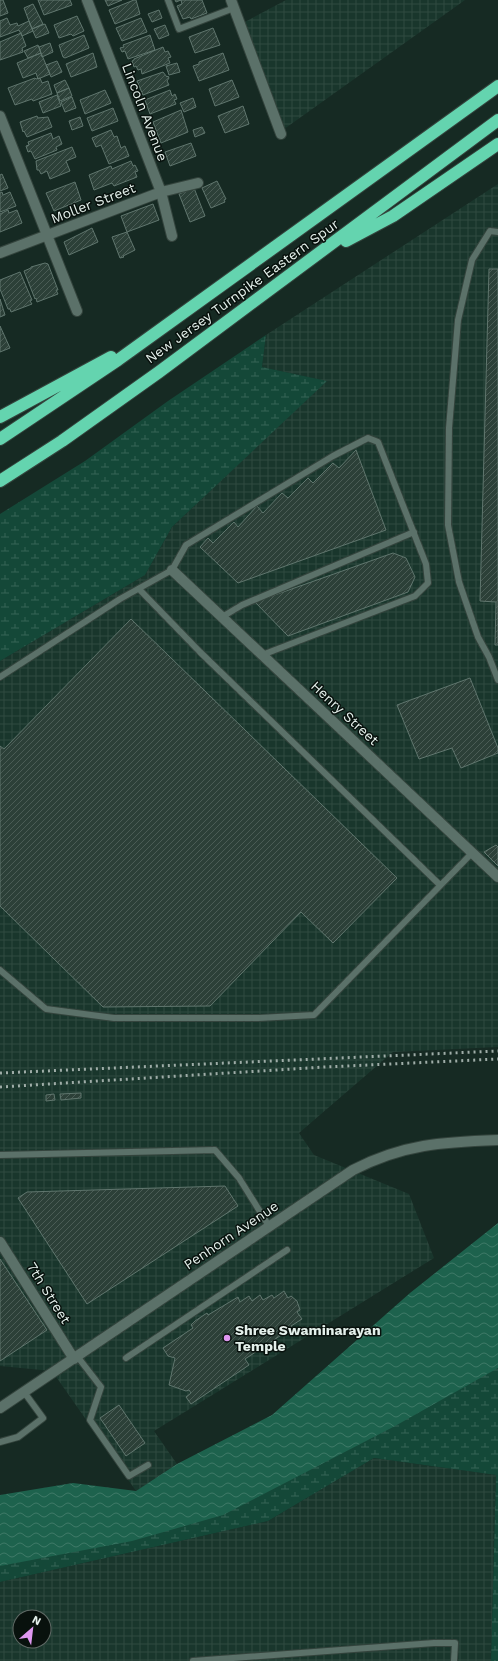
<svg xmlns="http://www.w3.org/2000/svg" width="498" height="1661" font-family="'Work Sans',sans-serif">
  <defs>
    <pattern id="industrial-grid" width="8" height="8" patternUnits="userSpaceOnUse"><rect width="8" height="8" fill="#19362c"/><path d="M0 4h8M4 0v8" fill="none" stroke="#2f4a40"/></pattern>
    <pattern id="wetland-marsh" width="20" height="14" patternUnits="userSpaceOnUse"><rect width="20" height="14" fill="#144838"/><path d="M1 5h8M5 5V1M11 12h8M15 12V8" fill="none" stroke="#366355"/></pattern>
    <pattern id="water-waves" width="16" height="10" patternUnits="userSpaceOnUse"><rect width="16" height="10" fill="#1d624d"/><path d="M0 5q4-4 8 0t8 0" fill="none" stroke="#3e7967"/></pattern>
    <pattern id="building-hatch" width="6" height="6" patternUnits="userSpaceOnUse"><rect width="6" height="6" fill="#2c4038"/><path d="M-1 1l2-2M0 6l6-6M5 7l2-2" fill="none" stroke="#4a5c55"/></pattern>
  </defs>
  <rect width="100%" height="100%" fill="#162a23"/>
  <path fill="url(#industrial-grid)" fill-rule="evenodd" d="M286,0H465L280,132L243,23Z
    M498,184V1047L393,1052L299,1133L314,1155L409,1194L434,1258L154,1431L177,1464L136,1491L52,1371L0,1366V661L145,575L172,527L326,381L262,367L266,335Z
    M374,1458L496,1475L491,1661H0V1582L268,1521ZM20,1617H44V1641H20Z"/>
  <path fill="url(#wetland-marsh)" d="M266,335L262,367L327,381L172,527L145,575L0,661V514L85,461L168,401Z
    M498,1368V1661H491L496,1475L374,1458L268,1521L0,1582V1566Z"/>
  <path fill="url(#water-waves)" d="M498,1223V1368L395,1426L223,1515L132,1541L0,1566V1495L73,1483L136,1491L177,1464L272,1415L410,1293Z"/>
  <path fill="url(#building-hatch)" stroke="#60766e" d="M0,0H3L8,13L0,16Z
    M38,0H70L72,5L44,15Z
    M105,0H122L108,6Z
    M134,0H136L140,14L115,24L109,10Z
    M175,0H202L207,13L191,19L190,17L183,19L177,6L182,4L181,0L176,2Z
    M33,4L43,24L32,29L24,8Z
    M159,10L162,18L152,22L148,14Z
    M77,16L84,31L73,36L71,34L59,38L54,25Z
    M7,18L10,25L17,23L18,26L29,21L33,31L22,36L19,30L0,37V21Z
    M141,18L147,32L122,41L116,28Z
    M45,24L49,33L36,38L32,29Z
    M165,25L169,35L159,39L154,29Z
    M213,28L220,45L195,53L189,37Z
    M21,33L26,46L22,48L23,52L0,60V42Z
    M84,35L89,48L65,58L63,57L59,45Z
    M150,35L155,50L128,59L125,51L122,52L120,48L124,47L123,45Z
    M50,43L53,52L42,57L39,47Z
    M38,45L41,53L28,58L24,51Z
    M163,47L165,52L168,51L171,57L168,58L170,63L142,74L141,69L138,70L136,66L134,67L132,61L134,60V59Z
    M41,53L50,74L38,79L36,73L23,78L17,63Z
    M93,53L97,67L71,77L66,64Z
    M223,53L229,70L199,81L193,66L199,64V62Z
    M57,61L62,72L51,77L46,65Z
    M177,63L180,72L169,75L166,66Z
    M163,72L167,77L168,76L169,78L167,81L169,85L143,95L137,81Z
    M35,78L36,79L40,78L42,83L48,81L52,94L33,101L32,99L15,105L8,88Z
    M65,80L69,88L57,93L54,85Z
    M232,80L239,97L215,106L209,89Z
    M69,88L72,96L60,101L57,93Z
    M105,90L111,103L85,114L80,100Z
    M170,90L172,96L175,94L177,99L174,100L176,104L150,114L145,100Z
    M57,95L61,106L43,113L39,102Z
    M72,97L76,108L65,112L61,102Z
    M193,98L196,107L184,112L180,103Z
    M243,106L249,124L225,133L218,116Z
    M113,108L118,121L92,131L87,118Z
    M181,110L188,132L161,143L153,122Z
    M37,116L38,118L48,117L52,127L27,137L24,131L23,132L20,122Z
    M80,117L83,126L72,130L69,121Z
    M202,127L205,133L195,137L193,130Z
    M111,130L114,137L117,136L121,148L125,146L129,156L109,164L101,145L96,147L92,138Z
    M51,133L53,139L59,136L62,144L56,147L57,150L35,159L31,151L28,152L26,146L29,145L28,142Z
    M191,143L196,156L170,166L165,152Z
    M72,147L76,157L66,161L70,171L50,179L47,171L41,174L39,170H37L36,161Z
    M131,161L133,166L135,165L138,171L135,172L137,177L114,186L112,183L94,190L89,175L111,166L112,169Z
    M2,174L8,188L0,191V175Z
    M217,181L226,199L224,200L225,202L211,208L202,188Z
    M75,182L81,200L54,211L46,193Z
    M194,188L205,216L190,222L179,194Z
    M2,192L3,195L10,192L16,206L0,212V193Z
    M153,204L159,220L127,232L121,216Z
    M8,210L9,213L17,210L22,223L0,232V214Z
    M92,228L98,242L69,255L64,242Z
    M127,232L135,250L123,256L124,257L120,258L112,237Z
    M45,263L48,264L58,290H56L58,294L37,302L36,298L35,299L24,271L31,268V267Z
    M489,269H498V645H495L496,602L480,601Z
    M20,272L32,300L30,301L32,304L11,312L10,309H8L0,289V280Z
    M0,299L5,315L0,317Z
    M0,326L10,348L0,352Z
    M356,450L386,530L238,583L200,547L208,538L213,543L234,522L238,527L257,506L263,513L282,493L288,498L308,478L313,483L333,463L339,468Z
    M393,553L406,558L415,577L408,592L288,636L255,602Z
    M131,619L397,878L333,943L301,912L210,1006L103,1007L0,906V746L4,749Z
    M470,678L498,748V753L461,768L452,748L419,759L397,705Z
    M496,845L498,847V866L484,852Z
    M81,1093V1098L61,1100L60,1094Z
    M54,1094L55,1100L46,1101V1095Z
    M225,1186L238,1206L87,1304L18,1198L27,1192Z
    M0,1259L47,1330L0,1361Z
    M284,1291L288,1298L291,1296L297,1301L300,1310L297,1312L302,1319L291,1326L292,1328L245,1359L249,1365L191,1404L186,1397L191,1393L189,1390L186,1391L169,1385L175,1358L168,1356L163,1348L193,1328L191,1325L195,1321L207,1313L208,1315L238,1297L240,1302L249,1296L252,1301L260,1295L263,1300L272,1295L274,1298Z
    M119,1405L145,1443L126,1456L100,1418Z"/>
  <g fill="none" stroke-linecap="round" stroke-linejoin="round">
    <defs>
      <path id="service" d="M168,0L179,29L234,8
        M498,232L490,231L472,260L458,320L449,428L448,525L459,582L478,637L489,657L498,680
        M139,589L200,652L440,885
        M222,617L242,605L414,532
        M0,677L120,599L172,570L186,545L333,456L368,438L378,442L426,564L428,583L415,596L262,655
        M0,970L46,1009L114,1018H259L314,1015L472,853
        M0,1155L215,1150L239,1178L269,1226
        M77,1356L101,1387L90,1420L129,1476L148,1465
        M126,1358L287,1250
        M0,1442L18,1437L43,1418L24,1392
        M193,1661L434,1643H455L454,1661"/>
      <path id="minor" d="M87,0L161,192L172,236
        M231,0L281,134
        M0,116L77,311
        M0,253L161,192L198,183
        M172,570L498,877
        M0,1242L74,1359
        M0,1408L353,1170C403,1144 443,1142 498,1140"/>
      <path id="motorway" d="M346,241L393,216L498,144
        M0,417L111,357
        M0,439L118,360L498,86
        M0,481L62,441L159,372L498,120"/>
    </defs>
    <use href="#service" stroke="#34443d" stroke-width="8"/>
    <use href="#minor" stroke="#34443d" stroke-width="12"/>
    <use href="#motorway" stroke="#34443d" stroke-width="14"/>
    <use href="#service" stroke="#5b7169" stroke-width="6"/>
    <use href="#minor" stroke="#5b7169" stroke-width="10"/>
    <use href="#motorway" stroke="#64d4af" stroke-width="12"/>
    <path stroke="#9fada8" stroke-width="3" stroke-dasharray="2 4" stroke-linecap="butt" d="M0,1073L498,1051
      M0,1087L325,1067L498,1059"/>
  </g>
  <circle fill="#df98f1" stroke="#08110d" stroke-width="1.5" cx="227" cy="1338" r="4"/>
  <g text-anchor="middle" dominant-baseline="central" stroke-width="3" stroke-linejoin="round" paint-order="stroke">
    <g font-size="14" fill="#e4f0eb" stroke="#08110d">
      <text transform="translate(145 112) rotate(69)">Lincoln Avenue</text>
      <text transform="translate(93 203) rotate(-21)">Moller Street</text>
      <text transform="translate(242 291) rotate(-36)">New Jersey Turnpike Eastern Spur</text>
      <text transform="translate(345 713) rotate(43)">Henry Street</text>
      <text transform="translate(231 1235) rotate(-34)">Penhorn Avenue</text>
      <text transform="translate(49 1293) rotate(58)">7th Street</text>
    </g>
    <g font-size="14" font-weight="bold" fill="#e4f0eb" stroke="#08110d" text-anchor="start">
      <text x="235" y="1330">Shree Swaminarayan<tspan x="235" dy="16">Temple</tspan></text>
    </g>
  </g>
  <g transform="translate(32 1629) rotate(28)"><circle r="19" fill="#08110d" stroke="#606a66"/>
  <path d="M0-3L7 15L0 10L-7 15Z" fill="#df98f1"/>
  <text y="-6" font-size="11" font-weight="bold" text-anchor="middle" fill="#e4f0eb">N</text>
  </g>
</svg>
